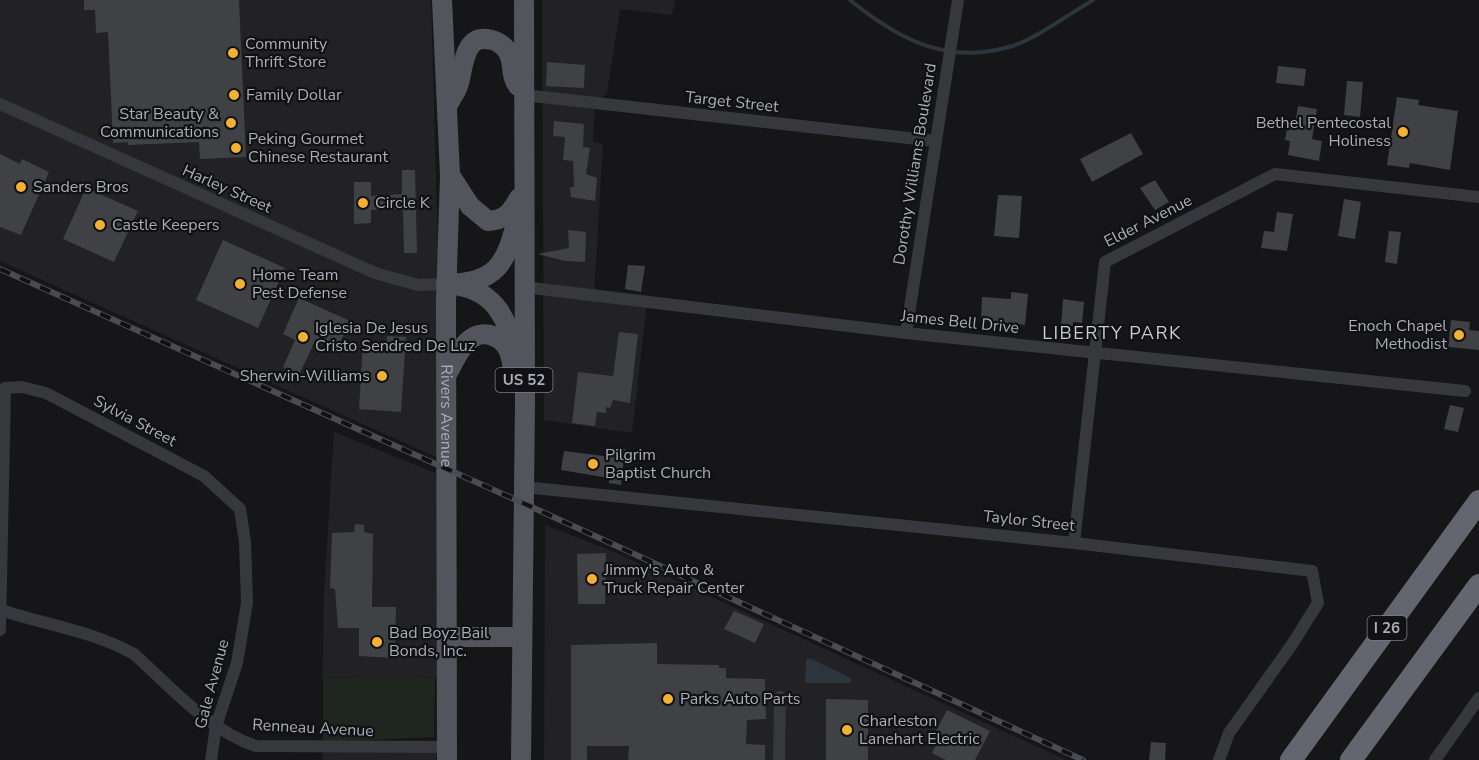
<svg xmlns="http://www.w3.org/2000/svg" width="1479" height="760" font-family="'Nunito Sans',sans-serif">
  <rect width="100%" height="100%" fill="#161618"/>
  <path fill="#222225" d="M0,0H431L439,284L438,458L0,261Z
    M542,0H675L672,15L620,9L607,93L595,103L593,142L603,144L594,295L647,301L632,433L544,420Z
    M334,432L438,474L437,678L323,677L324,593Z
    M545,525L612,551L1066,760H544Z
    M437,747L436,760H323V748Z"/>
  <path fill="#1e261f" d="M323,677L435,678L434,737L323,742Z"/>
  <path fill="#2c353c" d="M810,658L851,678V683H805L806,660Z"/>
  <g fill="none" stroke-linecap="round" stroke-linejoin="round">
    <path stroke="#2c353c" stroke-width="4" d="M850,0C898,39 946,65 1009,47C1036,39 1069,14 1093,0"/>
  </g>
  <path fill="#404145" d="M84,0H239L246,157L200,159L199,142L128,145V142L113,143L108,32L96,33L95,10H84Z
    M547,62L585,65L584,88L546,86Z
    M1278,66L1306,69L1304,86L1276,83Z
    M1347,81L1363,82L1360,117L1344,115Z
    M1397,97L1419,100L1418,105L1458,111L1450,170L1410,163L1409,168L1387,165Z
    M1298,106L1317,109L1312,139L1322,141L1319,161L1288,155L1290,141L1285,140L1287,128L1294,129Z
    M554,121L584,124L583,147L590,148L586,174L597,178L595,201L571,197L570,187H574L573,161L563,160L565,137L553,136Z
    M1131,133L1143,154L1092,182L1080,159Z
    M0,154L20,164L22,159L49,172L21,235L0,227Z
    M402,170H415L417,253H404L403,209L371,210V223L354,224V182H371V196L402,194Z
    M1155,180L1169,202L1155,210L1140,188Z
    M86,188L138,211L114,262L63,239Z
    M998,195L1022,196L1019,238L994,236Z
    M1344,199L1361,202L1355,239L1338,236Z
    M1277,212L1293,214L1287,251L1261,248L1264,231L1274,232Z
    M568,230L586,232L585,262L565,261L538,254L569,248Z
    M1389,231L1401,232L1397,264L1385,262Z
    M223,240L285,268L258,328L196,300Z
    M628,265L645,266L641,292L625,289Z
    M1011,292L1028,294L1025,325L981,320L982,297L1011,299Z
    M299,298L350,321L337,349L316,339L299,375L283,367L295,340L283,334Z
    M1063,299L1084,302L1082,323L1073,322V326L1061,325Z
    M1451,320L1470,322L1469,330L1479,331V350L1448,347Z
    M619,332L638,334L630,403L613,400L610,408L606,407V413L597,412L595,426L572,423L578,372L613,376Z
    M387,336L406,337L401,412L359,409L363,341L387,343Z
    M1450,405L1464,408L1458,432L1444,429Z
    M614,448L625,449L621,485L609,483V478L561,470L564,451L612,457Z
    M355,524L364,525V532L373,534L372,607H396L395,658L359,656V628H338L335,589L330,588L332,533L354,532Z
    M606,553L605,604H578L577,554Z
    M734,611L764,624L755,643L724,629Z
    M657,643V664L719,665V668H726V678L765,679L766,719L747,720L746,744L765,745V760H628L629,746H587V760H571V645Z
    M826,699L868,700V760H826Z
    M947,710L990,731L975,760H946L932,753L941,734L936,731Z
    M1151,742L1166,743L1165,760H1149Z"/>
  <g fill="none" stroke-linecap="round" stroke-linejoin="round">
    <path stroke="#37383d" stroke-width="12" d="M524,95L935,141
      M0,104L375,273L418,285L446,284
      M524,287L906,333L1465,391
      M906,333L958,0
      M524,487L1074,543L1312,571L1318,603L1293,643L1229,733L1219,760
      M1074,543L1105,262L1275,174L1479,197
      M1,610C46,625 93,631 134,654C172,688 208,730 256,746L447,747
      M0,630L5,388L22,387L46,393L204,476L240,509L245,542L247,603L237,663L216,726L211,760
      M779,760L780,697
      M1435,760L1479,698"/>
    <g stroke="#53555c" stroke-width="20">
      <path id="s1" d="M442,0L450,175L446,302L447,760"/>
      <path d="M449,103C452,97 456,92 458,86C464,70 462,32 492,40C498,41 507,48 509,54C514,65 510,76 518,86"/>
      <path d="M450,175L470,206L488,221C505,220 511,213 519,198"/>
      <path d="M446,284C496,283 506,265 517,219"/>
      <path d="M459,286C496,292 508,321 516,354"/>
      <path d="M447,374C453,364 458,351 467,342C483,326 507,337 511,358C513,365 512,374 513,382"/>
      <path d="M447,637H522"/>
      <path d="M521,760L525,402L524,0"/>
    </g>
    <path stroke="#63666e" stroke-width="22" d="M1291,760L1479,501
      M1351,760L1479,585"/>
    <defs>
      <path id="rail" d="M0,269L523,503L1083,760"/>
    </defs>
    <use href="#rail" stroke="#4a4c52" stroke-width="6"/>
    <use href="#rail" stroke="#111113" stroke-width="4" stroke-dasharray="11" stroke-linecap="butt"/>
  </g>
  <g fill="#f2b134" stroke="#111113" stroke-width="2">
    <circle cx="233" cy="53" r="6"/>
    <circle cx="234" cy="95" r="6"/>
    <circle cx="231" cy="123" r="6"/>
    <circle cx="1403" cy="132" r="6"/>
    <circle cx="236" cy="148" r="6"/>
    <circle cx="21" cy="187" r="6"/>
    <circle cx="363" cy="203" r="6"/>
    <circle cx="100" cy="225" r="6"/>
    <circle cx="240" cy="284" r="6"/>
    <circle cx="1459" cy="335" r="6"/>
    <circle cx="303" cy="337" r="6"/>
    <circle cx="382" cy="376" r="6"/>
    <circle cx="593" cy="464" r="6"/>
    <circle cx="592" cy="579" r="6"/>
    <circle cx="377" cy="642" r="6"/>
    <circle cx="668" cy="699" r="6"/>
    <circle cx="847" cy="730" r="6"/>
  </g>
  <g text-anchor="middle" dominant-baseline="central" stroke-width="4.5" stroke-linejoin="round" paint-order="stroke">
    <g fill="#111113" stroke="#7b7e86" stroke-width="1.5">
      <rect x="495.5" y="368" width="57" height="24" rx="4.5"/>
      <rect x="1367.5" y="616" width="39" height="24" rx="4.5"/>
    </g>
    <g font-size="15" font-weight="bold" fill="#a8adb8">
      <text x="524" y="380">US 52</text>
      <text x="1387" y="628">I 26</text>
    </g>
    <g font-size="16" fill="#a8adb8" stroke="#111113" text-anchor="start">
      <text x="245" y="44">Community<tspan x="245" dy="18">Thrift Store</tspan></text>
      <text x="246" y="95">Family Dollar</text>
      <text x="219" y="114" text-anchor="end">Star Beauty &amp;<tspan x="219" dy="18">Communications</tspan></text>
      <text x="1391" y="123" text-anchor="end">Bethel Pentecostal<tspan x="1391" dy="18">Holiness</tspan></text>
      <text x="248" y="139">Peking Gourmet<tspan x="248" dy="18">Chinese Restaurant</tspan></text>
      <text x="33" y="187">Sanders Bros</text>
      <text x="375" y="203">Circle K</text>
      <text x="112" y="225">Castle Keepers</text>
      <text x="252" y="275">Home Team<tspan x="252" dy="18">Pest Defense</tspan></text>
      <text x="1447" y="326" text-anchor="end">Enoch Chapel<tspan x="1447" dy="18">Methodist</tspan></text>
      <text x="315" y="328">Iglesia De Jesus<tspan x="315" dy="18">Cristo Sendred De Luz</tspan></text>
      <text x="370" y="376" text-anchor="end">Sherwin-Williams</text>
      <text x="605" y="455">Pilgrim<tspan x="605" dy="18">Baptist Church</tspan></text>
      <text x="604" y="570">Jimmy's Auto &amp;<tspan x="604" dy="18">Truck Repair Center</tspan></text>
      <text x="389" y="633">Bad Boyz Bail<tspan x="389" dy="18">Bonds, Inc.</tspan></text>
      <text x="680" y="699">Parks Auto Parts</text>
      <text x="859" y="721">Charleston<tspan x="859" dy="18">Lanehart Electric</tspan></text>
    </g>
    <g font-size="16" fill="#a8adb8" stroke="#111113">
      <text transform="translate(732 102) rotate(6)">Target Street</text>
      <text transform="translate(915 164) rotate(-81)">Dorothy Williams Boulevard</text>
      <text transform="translate(227 189) rotate(24)">Harley Street</text>
      <text transform="translate(1148 221) rotate(-27)">Elder Avenue</text>
      <text transform="translate(960 322) rotate(6)">James Bell Drive</text>
      <text stroke="none"><textPath href="#s1" startOffset="416">Rivers Avenue</textPath></text>
      <text transform="translate(135 421) rotate(28)">Sylvia Street</text>
      <text transform="translate(1029 521) rotate(6)">Taylor Street</text>
      <text transform="translate(212 684) rotate(-75)">Gale Avenue</text>
      <text transform="translate(313 728) rotate(3)">Renneau Avenue</text>
    </g>
    <g font-size="18" letter-spacing="1.5" fill="#c9ccd4" stroke="#111113">
      <text x="1112" y="333">LIBERTY PARK</text>
    </g>
  </g>
</svg>
